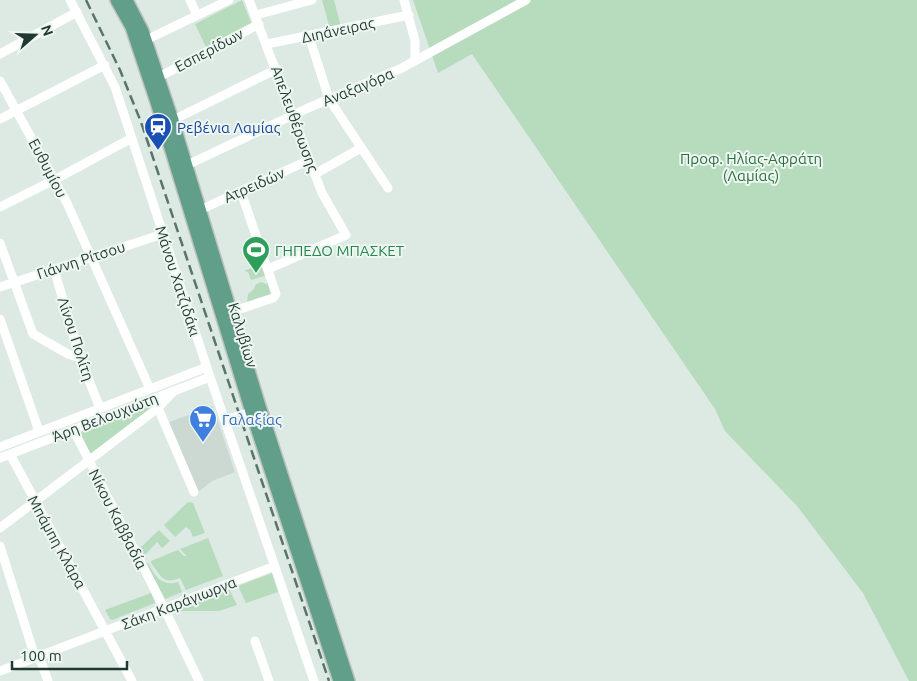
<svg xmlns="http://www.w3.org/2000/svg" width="917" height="681" font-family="Ubuntu,sans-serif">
  <rect width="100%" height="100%" fill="#dde9e3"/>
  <path fill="#ccd9d2" d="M213,406L235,472L212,481L198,492L169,422Z"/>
  <path fill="#b6dbbd" d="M242,0L252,25L207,49L195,24Z
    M322,0H334L341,27L330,29Z
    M413,0H917V681H909L863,593L797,506L725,431L715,409L472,54L438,73Z
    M262,264L266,277L264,276L251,280L248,272L244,271Z
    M261,282L266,284L269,282L273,294L247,304L248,294L253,290L256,284Z
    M153,403L155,406L90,456L77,432Z
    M188,502L193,503L205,533L193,537L190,530L186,527L175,537L164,525Z
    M159,530L170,541L162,548L157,542L143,557L139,549Z
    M208,538L223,576L186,590L180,578C162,585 161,575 151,563V561L178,550L184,556H187L180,549Z
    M146,563H148C155,576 161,587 178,582L182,592L165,599Z
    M272,573L278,592L246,603L238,586Z
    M229,589L237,605L219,611H180L179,609Z
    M151,593L155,603L112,620L110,619L105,610Z"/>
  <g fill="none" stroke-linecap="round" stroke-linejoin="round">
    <defs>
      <path id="major" d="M116,0L131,27L155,99L251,412L339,681
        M127,0L143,31L173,120L260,406L349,681"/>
    </defs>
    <use href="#major" stroke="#bcc3c1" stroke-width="14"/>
    <path stroke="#fff" stroke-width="9" d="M70,0L115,87L210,377L314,681
      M190,0L197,15
      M249,0L322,193L346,235L268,269
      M404,0L415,41V61
      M256,15L312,0
      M309,36L329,99L388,188
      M142,42L229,0
      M267,44L409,15
      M0,54L77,12
      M159,77L259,24
      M0,81L67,203L150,389
      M0,119L105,65
      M173,120L277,69
      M187,165L308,108L400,69L526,0
      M315,174L361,148
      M0,207L56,179L132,138
      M200,210L309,160
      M0,243L33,334L68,354L80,358
      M54,269L80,358L100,408
      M0,287L163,234
      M231,312L273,298L276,294L241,192
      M0,319L39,431
      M158,408L194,492
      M225,420L251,412
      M73,429L164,608L199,681
      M0,447L207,367
      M10,454L132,681
      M0,458L210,377
      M0,528L158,408L174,391
      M0,546L35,657
      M255,641L269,681
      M39,656L48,681
      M0,671L275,566"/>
    <use href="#major" stroke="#629f8a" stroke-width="11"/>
    <path stroke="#59756b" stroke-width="2.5" stroke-dasharray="10 5" stroke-linecap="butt" d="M86,0L120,70L141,122L329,681"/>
  </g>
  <defs>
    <symbol id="station-pin" viewBox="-11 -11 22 30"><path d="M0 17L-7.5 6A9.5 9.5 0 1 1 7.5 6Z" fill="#1a4fb4" stroke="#eef6f1"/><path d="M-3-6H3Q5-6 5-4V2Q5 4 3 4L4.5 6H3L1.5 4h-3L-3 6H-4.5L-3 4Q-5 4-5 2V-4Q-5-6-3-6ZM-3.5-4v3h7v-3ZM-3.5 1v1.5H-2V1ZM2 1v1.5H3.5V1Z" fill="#fff"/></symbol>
    <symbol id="stadium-pin" viewBox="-11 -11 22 30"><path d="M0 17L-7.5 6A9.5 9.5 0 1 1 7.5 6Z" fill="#2e9e5b" stroke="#eef6f1"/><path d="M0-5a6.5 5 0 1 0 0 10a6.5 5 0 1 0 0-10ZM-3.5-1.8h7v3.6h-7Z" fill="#fff"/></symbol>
    <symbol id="supermarket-pin" viewBox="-11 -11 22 30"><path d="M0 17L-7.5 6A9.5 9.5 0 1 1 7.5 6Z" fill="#3f7fe0" stroke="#eef6f1"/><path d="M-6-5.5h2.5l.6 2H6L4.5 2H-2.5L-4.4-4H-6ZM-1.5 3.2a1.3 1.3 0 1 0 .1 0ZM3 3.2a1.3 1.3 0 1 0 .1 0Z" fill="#fff"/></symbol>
  </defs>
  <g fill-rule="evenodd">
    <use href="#station-pin" x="142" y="111" width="32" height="43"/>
    <use href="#stadium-pin" x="240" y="234" width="32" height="43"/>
    <use href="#supermarket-pin" x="187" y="403" width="32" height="43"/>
  </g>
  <g text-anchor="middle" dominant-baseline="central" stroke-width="4" stroke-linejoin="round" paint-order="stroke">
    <g font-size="15" fill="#1f3830" stroke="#eef6f1">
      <text transform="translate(338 30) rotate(-12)">Διηάνειρας</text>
      <text transform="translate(209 50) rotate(-28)">Εσπερίδων</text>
      <text transform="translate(358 87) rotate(-23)">Αναξαγόρα</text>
      <text transform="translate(295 119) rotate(70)">Απελευθέρωσης</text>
      <text transform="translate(48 168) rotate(62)">Ευθυμίου</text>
      <text transform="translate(254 185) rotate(-24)">Ατρειδών</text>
      <text transform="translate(81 260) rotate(-18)">Γιάννη Ρίτσου</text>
      <text transform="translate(178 281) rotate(72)">Μάνου Χατζιδάκι</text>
      <text transform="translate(243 335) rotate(73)">Καλυβίων</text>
      <text transform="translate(76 339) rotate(72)">Λίνου Πολίτη</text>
      <text transform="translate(105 417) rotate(-21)">Άρη Βελουχιώτη</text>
      <text transform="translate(118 519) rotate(63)">Νίκου Καββαδία</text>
      <text transform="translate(57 542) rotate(61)">Μπάμπη Κλάρα</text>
      <text transform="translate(179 603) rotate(-21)">Σάκη Καράγιωργα</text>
    </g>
    <g font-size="15" fill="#164399" stroke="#eef6f1" text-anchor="start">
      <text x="177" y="127">Ρεβένια Λαμίας</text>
    </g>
    <g font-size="15" fill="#2a6f3f" stroke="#eef6f1">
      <text x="751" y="158">Προφ. Ηλίας-Αφράτη<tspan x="751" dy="17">(Λαμίας)</tspan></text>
    </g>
    <g font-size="15" fill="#27864d" stroke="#eef6f1" text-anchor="start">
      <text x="275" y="250">ΓΗΠΕΔΟ ΜΠΑΣΚΕΤ</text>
    </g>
    <g font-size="15" fill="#366cbe" stroke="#eef6f1" text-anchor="start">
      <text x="222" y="419">Γαλαξίας</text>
    </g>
  </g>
  <g transform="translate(35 35) rotate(70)" stroke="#eef6f1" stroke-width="4" paint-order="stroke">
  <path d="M0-4L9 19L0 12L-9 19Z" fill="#1f3830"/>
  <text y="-8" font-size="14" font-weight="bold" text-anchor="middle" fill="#1f3830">N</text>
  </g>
  <path d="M12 661v8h115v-8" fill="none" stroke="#1f3830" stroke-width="2.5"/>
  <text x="20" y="661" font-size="15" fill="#1f3830" stroke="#eef6f1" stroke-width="4" paint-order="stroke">100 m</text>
</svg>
